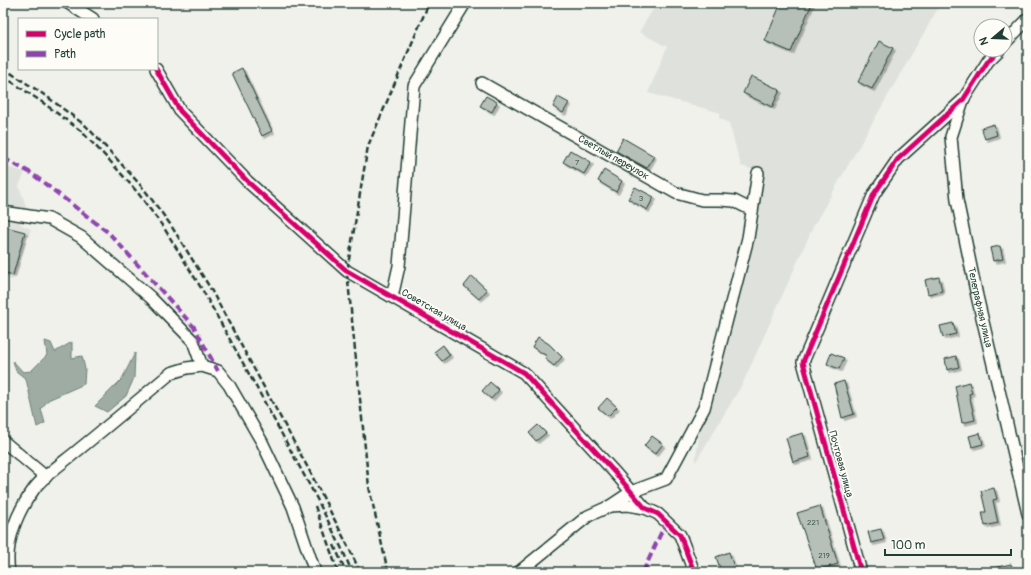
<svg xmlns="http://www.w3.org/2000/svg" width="1031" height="575" font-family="Pangolin,sans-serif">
  <defs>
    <filter id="shadow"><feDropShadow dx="2.5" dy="2.5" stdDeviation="0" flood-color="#0004"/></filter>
  </defs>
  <rect width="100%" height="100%" fill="#f0f1eb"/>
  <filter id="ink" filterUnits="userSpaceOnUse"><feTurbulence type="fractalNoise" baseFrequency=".025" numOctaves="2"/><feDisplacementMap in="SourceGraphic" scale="8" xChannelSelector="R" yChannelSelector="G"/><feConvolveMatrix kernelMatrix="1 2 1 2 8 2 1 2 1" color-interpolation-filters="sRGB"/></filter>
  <g filter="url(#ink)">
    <path fill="#dfe2dc" d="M657,3H941L814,225L743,383L695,463L699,435L755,237L764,173L741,166L729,123L719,118L721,113L648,93L667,47L639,32Z
      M3,166L25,172L19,186L26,206L20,224L31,229L13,280L3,278Z"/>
    <path fill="#9faca4" stroke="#6c8077" d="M45,341L51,343L55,352L72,342V358L82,356L85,369L84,384L48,400L41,409L45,423L37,427L26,379L16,371L13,361L23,372L31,371L47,355Z
      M135,353L134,378L126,396L107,412L95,406L122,379Z"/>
    <path fill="#b6bfb8" stroke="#1f3d34" filter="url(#shadow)" d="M781,3H812L791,52L765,41Z
      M879,41L893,48L872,89L858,82Z
      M242,68L272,131L262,136L232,73Z
      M751,76L780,90L772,107L743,93Z
      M486,96L497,102L492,112L480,106Z
      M558,97L569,103L563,113L553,107Z
      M994,124L997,135L985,139L981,128Z
      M623,138L654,156L647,168L616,151Z
      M570,150L591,162L584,174L563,162Z
      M604,170L622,181L616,192L598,181Z
      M635,187L654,197L647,210L628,199Z
      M6,227L25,232L13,275L3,272V237Z
      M1000,246L1003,259L993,261L990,248Z
      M472,276L487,290L479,299L464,286Z
      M939,277L942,291L928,294L925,280Z
      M953,323L956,334L943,337L940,326Z
      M538,337L549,344L562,357L554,366L545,359L547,356L532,347Z
      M443,345L450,355L442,361L434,352Z
      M831,353L844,358L839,369L827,364Z
      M956,356L959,367L947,370L945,359Z
      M844,381L854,414L842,418L834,384Z
      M490,382L499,390L491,399L482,391Z
      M969,382L972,393L969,394L975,420L962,423L955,386Z
      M607,398L617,407L608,416L598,408Z
      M538,425L546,433L536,441L529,433Z
      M803,433L810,457L793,462L786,438Z
      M980,433L983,444L972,447L969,436Z
      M652,436L663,444L655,454L644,446Z
      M994,488L997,499L993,500L998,523L985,526L982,512H986L981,491Z
      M820,506L838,564L817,570L797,513Z
      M881,529L884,540L871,543L868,532Z
      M729,552L734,567L721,571L716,557Z
      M1011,564L1013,572H988V569Z"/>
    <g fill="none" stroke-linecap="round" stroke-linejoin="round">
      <defs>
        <g id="minor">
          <path d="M68,3L93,19"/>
          <path d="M1005,43L1028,19"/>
          <path d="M156,69L180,111L248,182L347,271L524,373L617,475L645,508L658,514L680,535L694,572"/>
          <path id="s1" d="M482,83L676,193L702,200H720L734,201L752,210"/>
          <path id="s2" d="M963,100L951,137L957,200L977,296L1028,514"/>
          <path d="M3,212L49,219L81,237L150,297L193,341L202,366"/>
          <path d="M392,297L399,266L414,86L465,3"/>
          <path d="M3,441L46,477"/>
          <path d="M610,506L631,492L666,479L704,408L748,238L758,173"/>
          <path d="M9,572C4,543 17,512 34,489C43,476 64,462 77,451C109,425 140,399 171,373L187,368L202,366L218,371L229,385L262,442L293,507L315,572"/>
          <path d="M519,572L588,516L610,506L628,505L645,508"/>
          <path d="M861,572L803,362L874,194L898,159L963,100L988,61L999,50"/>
        </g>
      </defs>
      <use href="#minor" stroke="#1f3d34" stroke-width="14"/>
      <use href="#minor" stroke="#fdfcf7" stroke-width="11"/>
      <path stroke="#1f3d34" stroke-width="2.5" stroke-dasharray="6 3" stroke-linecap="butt" d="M3,68L46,96L86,126L115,157L144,189L170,224L209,286L308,468L349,548L360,572
        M3,76L42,102L81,131L110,161L138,193L164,228L203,291L259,392L317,499L343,551L352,572
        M315,506L338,572
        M334,545L346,572
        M388,572L369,487L347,271L368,146L429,3"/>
      <path stroke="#8e44ad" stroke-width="4" stroke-dasharray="8 4" stroke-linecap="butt" d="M3,158L31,173L109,233L194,327L218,371
        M643,572L666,522"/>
      <defs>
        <path id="cycleway" d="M156,69L180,111L248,182L347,271L524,373L617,475L645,508L658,514L680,535L694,572
          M861,572L803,362L874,194L898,159L963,100L988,61L999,50"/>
      </defs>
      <use href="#cycleway" stroke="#fdfcf7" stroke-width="8"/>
      <use href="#cycleway" stroke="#d6006c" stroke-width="5"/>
    </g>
  </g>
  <g text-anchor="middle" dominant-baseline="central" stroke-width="3.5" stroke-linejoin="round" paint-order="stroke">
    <g font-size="8" fill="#455e55">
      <text x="577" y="162">7</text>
      <text x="641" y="198">3</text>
      <text x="813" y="522">221</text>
      <text x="824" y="555">219</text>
    </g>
    <g font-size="10" fill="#1f3d34" stroke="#fdfcf7">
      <text stroke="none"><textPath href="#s1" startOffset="151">Светлый переулок</textPath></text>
      <text stroke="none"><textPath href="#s2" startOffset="212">Телеграфная улица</textPath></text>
      <text transform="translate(434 310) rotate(30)">Советская улица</text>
      <text transform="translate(841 464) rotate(75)">Почтовая улица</text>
    </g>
  </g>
  <rect width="1031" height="575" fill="none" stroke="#fdfcf7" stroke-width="16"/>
  <rect x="8" y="8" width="1015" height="559" fill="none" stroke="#1f3d34" stroke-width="1.5" filter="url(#ink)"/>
  <rect x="18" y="18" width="140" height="52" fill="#fdfcf7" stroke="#a4b0a9"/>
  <rect x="26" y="31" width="20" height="6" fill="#d6006c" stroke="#a4b0a9"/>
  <text x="54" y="38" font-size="12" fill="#1f3d34">Cycle path</text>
  <rect x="26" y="51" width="20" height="6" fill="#8e44ad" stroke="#a4b0a9"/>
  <text x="54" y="58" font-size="12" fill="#1f3d34">Path</text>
  <g transform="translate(993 38) rotate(251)"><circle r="19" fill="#fdfcf7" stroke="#a4b0a9"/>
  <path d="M0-3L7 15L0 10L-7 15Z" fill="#1f3d34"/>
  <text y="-6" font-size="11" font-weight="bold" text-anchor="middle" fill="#1f3d34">N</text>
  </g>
  <path d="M885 549v6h126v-6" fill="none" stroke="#1f3d34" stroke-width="2"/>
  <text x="891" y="549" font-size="12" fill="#1f3d34" stroke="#fdfcf7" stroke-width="3" paint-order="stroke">100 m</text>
</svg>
